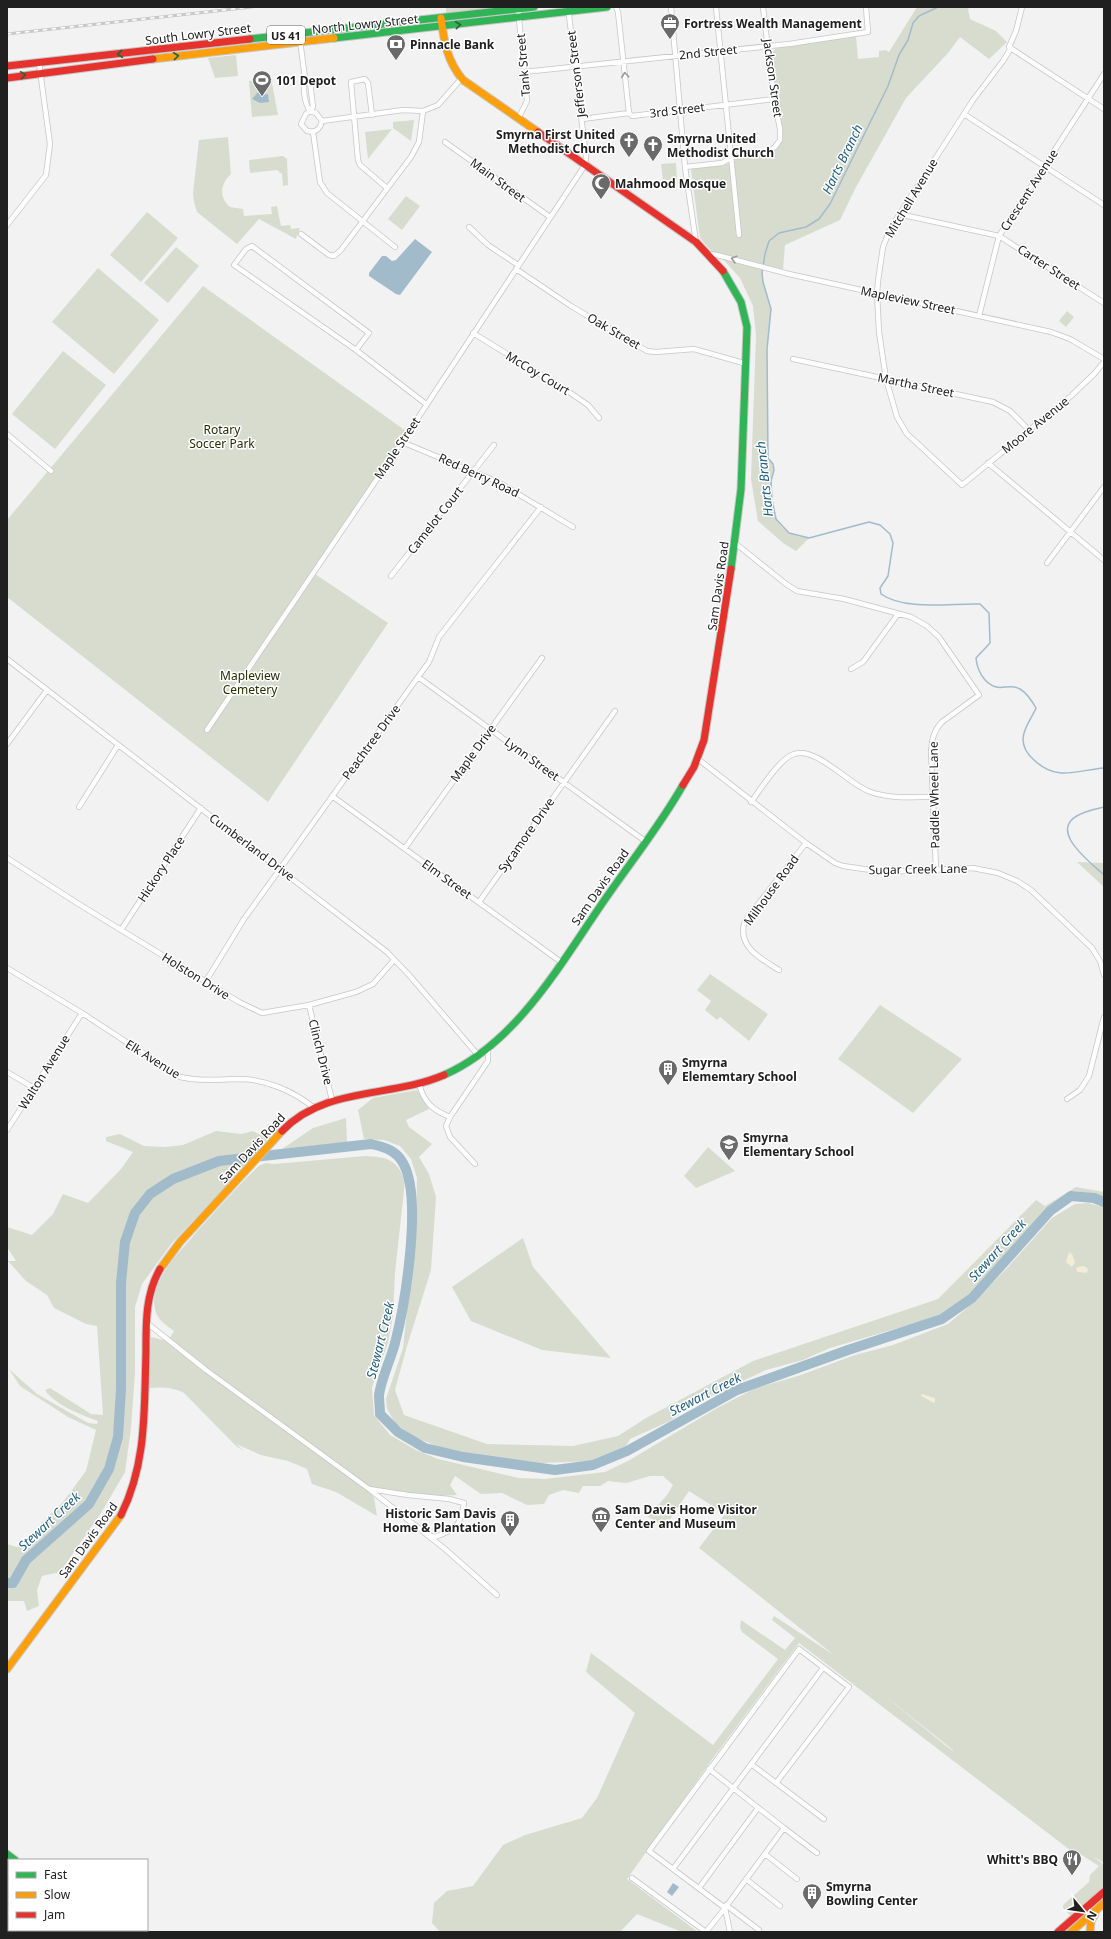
<svg xmlns="http://www.w3.org/2000/svg" width="1111" height="1939" font-family="'Noto Sans',sans-serif">
  <rect width="100%" height="100%" fill="#f2f2f2"/>
  <path fill="#d8dcce" fill-rule="evenodd" d="M446,7H506L446,14Z
    M917,7H971L968,9L970,19L996,31L1007,42L989,59L960,37L948,53L906,98L855,189L840,220L785,245L783,269L777,271L763,267V282L771,309L767,349L768,458C776,467 773,471 771,481C769,499 772,522 788,532C794,536 802,537 809,538L796,551L783,543L758,521L751,479L756,335L753,306L740,278L722,258V253H713L700,238L691,170L692,169L733,163L736,159L764,156L780,142L779,116L771,54L776,48L856,36L858,59L879,57V51L886,50L889,52Z
    M236,55L238,76L215,78L208,58Z
    M271,78L278,115L252,117L249,81Z
    M414,120L411,141L393,128V122Z
    M392,129L368,159L365,132Z
    M228,137L231,174C221,183 218,197 230,207L243,209L244,216L272,214L271,207L277,206L281,226L290,225L291,229L300,228L296,239L259,219L237,244L197,212L194,202L193,193L199,140Z
    M283,156L287,159L288,185L283,186L282,174L277,170L250,173L249,160Z
    M676,163L677,180H663L661,164Z
    M406,196L420,206L402,230L388,219Z
    M147,212L178,238L141,282L110,255Z
    M176,247L199,266L168,303L144,283Z
    M98,268L159,320L114,374L52,322Z
    M203,286L406,431L312,572L388,623L268,802L7,597V520Z
    M1067,311L1074,317L1066,327L1059,321Z
    M63,351L106,385L55,449L12,414Z
    M1077,862L1104,863V887Z
    M710,974L768,1014L749,1041L720,1017L717,1020L705,1010L711,1001L697,990Z
    M880,1005L962,1059L913,1113L838,1059Z
    M417,1090L429,1109L406,1120L409,1127L432,1144L419,1157L429,1174L436,1197L431,1270L407,1346L395,1390L404,1415L487,1444L573,1446L618,1436L646,1418L753,1361L938,1299L1036,1200L1045,1206L1076,1187L1104,1192V1198L1089,1193L1074,1191L1047,1209L967,1296L941,1314L922,1321L830,1348L803,1360L766,1370L694,1404L670,1421L630,1439L625,1448L596,1461L542,1463L469,1455L442,1448L414,1437L395,1423L387,1409L386,1399L403,1348L416,1225L417,1178L411,1159L400,1146L384,1140L364,1139L358,1110L373,1098Z
    M346,1118L347,1142L282,1149L313,1128Z
    M277,1127L248,1163L171,1244L142,1284L135,1307V1372L131,1428L125,1472L101,1513L60,1572L42,1576L37,1590L39,1606L27,1611L24,1601H7V1544L17,1547L63,1502L86,1471L96,1430L68,1417L20,1386L9,1369L37,1394L88,1423L97,1424L98,1421C80,1414 56,1406 45,1390L50,1388L91,1414L103,1415L97,1326L86,1324L54,1308L47,1295L26,1281L8,1261H16L7,1247V1227L32,1235L53,1214L63,1194L88,1203L121,1169L133,1152L106,1141V1137L120,1134L144,1146L165,1147L183,1145L216,1131L241,1134L253,1131L261,1135Z
    M708,1147L735,1171L696,1188L684,1176Z
    M365,1156C387,1157 397,1159 405,1181L395,1273L393,1316L388,1343L372,1387L374,1415L390,1435L416,1450L438,1459L519,1478L545,1479L605,1472L628,1461L717,1408L756,1388L798,1376L855,1355L893,1345L948,1324L974,1302L1008,1267L1052,1218L1075,1204L1088,1203L1104,1207V1863L1093,1856L1104,1865V1887L1073,1914L1070,1915L1063,1908V1905L1089,1882L1090,1875L1099,1866L1080,1854L1074,1853L799,1643L711,1761L627,1879L698,1932H682L637,1914L620,1932H440L432,1923L434,1903L447,1891L473,1886L503,1845L525,1835L582,1818L597,1798L635,1713L586,1672L591,1653L713,1745L778,1659L742,1632L740,1627L741,1620L785,1650L795,1638L772,1620L774,1616L834,1655L699,1548L725,1514L689,1491L665,1527L648,1517L667,1495L673,1485L663,1476H650L626,1483L608,1481L600,1486H583L579,1493L563,1490L549,1495L544,1504L527,1505L502,1493L481,1494L455,1476L450,1485L457,1495C438,1497 393,1495 375,1488C358,1482 345,1469 332,1458L333,1465L369,1489L374,1498L377,1516L336,1492L312,1484L307,1469L288,1461L261,1455L236,1444L245,1452L236,1446L184,1393C172,1387 163,1387 149,1388L151,1337L168,1341L174,1331C163,1323 155,1318 154,1303C154,1294 158,1282 163,1274C172,1258 187,1244 199,1229C219,1208 238,1185 260,1165L266,1163L274,1164ZM880,1692L953,1750V1751L945,1745Z
    M523,1238L533,1267L611,1358L542,1350L471,1321L452,1287Z"/>
  <path fill="#f2ecd8" d="M1069,1252L1072,1254L1075,1262L1072,1267L1066,1262Z
    M1084,1266L1088,1269L1087,1273L1078,1272L1076,1270L1077,1267Z
    M922,1394L935,1398V1401L934,1403L921,1396Z"/>
  <path fill="#a2bbcb" d="M258,92L263,95L268,94L269,102L260,103L252,99Z
    M415,239L432,252L400,295L396,294L369,276V273L382,256H386L392,261L396,260Z
    M673,1883L679,1887L672,1896L667,1892Z"/>
  <g fill="none" stroke-linecap="round" stroke-linejoin="round">
    <path stroke="#a2bbcb" stroke-width="1.5" d="M938,7L919,16L913,23L908,40L899,55L888,86L830,204L819,219L806,227L779,233L769,241L765,254L762,273L763,282L771,309L767,349L768,458L773,464L774,470L771,481L772,500L776,519L789,533L809,538L869,522L880,525L890,534L893,543L888,576L880,588L881,594C905,611 951,603 980,604L989,613L990,643L976,658C977,669 983,683 996,687C1003,689 1012,684 1020,689C1027,693 1032,701 1036,708C1032,718 1023,728 1023,739C1023,748 1027,754 1034,760C1057,782 1077,770 1104,768
      M1104,807C1097,809 1090,810 1083,813C1044,828 1089,861 1104,875"/>
    <path stroke="#a2bbcb" stroke-width="10" d="M7,1583H13L26,1560L89,1504L109,1469L118,1437L121,1389V1283L125,1242L135,1213L150,1194L173,1179L219,1161L371,1144C384,1147 396,1150 403,1163C423,1197 405,1305 395,1343C391,1359 381,1379 379,1395C379,1401 380,1408 380,1414L398,1432L425,1448L463,1457L555,1470L593,1465L627,1451L737,1390L848,1350L942,1319L972,1298L1050,1211L1071,1196L1094,1198L1104,1202"/>
    <defs>
      <path id="street" d="M616,7L618,12L629,113
        M671,7L685,167L696,242
        M716,7L739,235
        M1022,7L1016,31L1009,47L1104,109
        M518,9L527,101L518,119
        M299,33L305,78C303,88 304,103 310,111L306,114L301,124L307,131C316,133 320,129 322,121L316,113L310,111L313,107L310,82L305,78
        M1011,48L1003,61L973,100L890,229L883,247L878,281L877,294L879,332L886,379L897,417L907,434L917,443L962,485L1071,396L1094,374L1104,362
        M524,72L789,44L868,32L866,7
        M423,111L438,105L461,79
        M964,114L1104,205
        M372,115L368,83L365,79L351,82L358,160L360,165L387,188
        M582,119L629,113L632,116L774,99
        M313,132L320,182L327,193L395,247
        M445,142L550,217
        M685,167L722,163L732,157L766,153L775,147L780,140V129L774,99L763,7
        M899,214L999,236L1104,303
        M7,225L46,175L50,144L39,63
        M469,227L488,245L518,265
        M301,234L329,255L334,256L341,250L411,157L419,142L423,111L403,110L322,121
        M252,246L369,333L356,350L234,265L246,249Z
        M708,254L717,255L789,274L1051,332L1070,339L1104,359
        M516,269L571,306L647,351L656,352L694,349L747,364
        M979,316L999,236L1104,74
        M473,333L569,392L588,405L599,418
        M356,350L426,404
        M793,359L993,402L1010,411L1029,430
        M7,434L51,471
        M402,442L498,482L573,527
        M988,463L1104,560
        M735,543L786,584L797,591L844,599L911,617L927,626L939,637L979,695L942,722C934,730 932,739 931,751L936,869
        M1047,563L1104,487
        M391,576L494,445
        M7,659L387,952L409,975L478,1055
        M851,669L863,662L898,614
        M418,677L645,841
        M207,730L402,442L585,165L586,157L568,7
        M7,744L47,690
        M698,759L806,843L835,863L843,866L885,872L973,868L998,873L1017,881L1031,890L1092,948L1100,961L1104,975
        M332,796L561,962
        M751,802C761,789 779,759 794,754C815,746 848,783 868,791C888,799 911,797 932,797
        M79,807L118,745
        M405,848L542,658
        M7,858L77,903L239,1002L262,1013L309,1005L356,992L373,984L394,960
        M479,902L615,711
        M121,930L201,808
        M7,968L82,1013L180,1077C201,1082 220,1079 242,1079C267,1080 293,1091 313,1107
        M779,970C761,959 736,946 745,921L806,843
        M206,981L244,919L418,677L429,662L439,637L541,507
        M309,1005L332,1100
        M7,1072L34,1088
        M419,1084C424,1102 432,1110 450,1117
        M1067,1099L1080,1090L1089,1076L1104,1017
        M7,1130L82,1013
        M475,1164L450,1137L446,1126L450,1117L488,1061V1048
        M147,1323L206,1370L369,1489
        M427,1535L435,1537C456,1530 461,1525 464,1503L449,1499L408,1495L369,1489L445,1549L497,1595
        M751,1764L824,1819
        M709,1769L784,1828L725,1908L730,1932
        M784,1828L817,1853
        M765,1854L797,1879
        M673,1869L823,1668
        M632,1878L706,1932
        M746,1879L780,1906
        M699,1888L758,1808
        M726,1905L759,1930
        M706,1932L725,1908L649,1851L799,1649L849,1687L776,1783"/>
      <path id="fast" d="M334,38L607,7
        M250,39L534,7
        M723,271L741,302L747,327L741,489L731,569
        M444,1075C519,1042 563,959 608,895C633,859 661,824 683,785
        M7,1854L15,1860
        M93,1930L96,1932
        M108,1930L111,1932"/>
      <path id="slow" d="M441,18C444,42 447,61 463,80L538,132
        M153,59L334,38
        M160,1269L180,1242L282,1131
        M7,1669L121,1515
        M7,1865L9,1867
        M1071,1932L1104,1903
        M1090,1932L1091,1921L1095,1914"/>
      <path id="jam" d="M7,66L250,39
        M7,78L153,59
        M538,132L696,242L723,271
        M683,785L694,767L704,740L731,569
        M282,1131C325,1086 391,1098 444,1075
        M121,1515C147,1463 144,1409 146,1353C146,1324 145,1295 160,1269
        M1058,1932L1104,1892"/>
    </defs>
    <use href="#street" stroke="#c6c6c6" stroke-width="6"/>
    <use href="#fast" stroke="#c6c6c6" stroke-width="9"/>
    <use href="#slow" stroke="#c6c6c6" stroke-width="9"/>
    <use href="#jam" stroke="#c6c6c6" stroke-width="9"/>
    <use href="#street" stroke="#fdfdfd" stroke-width="4.5"/>
    <use href="#fast" stroke="#30b455" stroke-width="7"/>
    <use href="#slow" stroke="#ff9f0a" stroke-width="7"/>
    <use href="#jam" stroke="#e5322d" stroke-width="7"/>
    <defs>
      <path id="rail" d="M7,34L252,7"/>
    </defs>
    <use href="#rail" stroke="#c8c8c9" stroke-width="3"/>
    <use href="#rail" stroke="#fff" stroke-width="1.5" stroke-dasharray="4.5" stroke-linecap="butt"/>
  </g>
  <defs><path id="oneway-chevron" d="M-2-3.5L2.5 0L-2 3.5" fill="none" stroke-width="1.6" stroke-linecap="round" stroke-linejoin="round"/></defs>
  <g stroke="#276338">
    <use href="#oneway-chevron" transform="translate(458 25) rotate(-6)"/>
    <use href="#oneway-chevron" transform="translate(120 54) rotate(174)"/>
    <use href="#oneway-chevron" transform="translate(176 56) rotate(-6)"/>
    <use href="#oneway-chevron" transform="translate(23 75) rotate(-8)"/>
  </g>
  <g stroke="#9a9a9a">
    <use href="#oneway-chevron" transform="translate(625 75) rotate(-95)"/>
    <use href="#oneway-chevron" transform="translate(734 259) rotate(-165)"/>
  </g>
  <defs>
    <symbol id="office-pin" viewBox="-11 -11 22 30"><path d="M0 17L-7.5 6A9.5 9.5 0 1 1 7.5 6Z" fill="#6a6a6a" stroke="#fff"/><path d="M-6-3h4V-5.5h4V-3h4V5H-6ZM-1-4.5V-3h2v-1.5ZM-6 0V1H6V0Z" fill="#fff"/></symbol>
    <symbol id="bank-pin" viewBox="-11 -11 22 30"><path d="M0 17L-7.5 6A9.5 9.5 0 1 1 7.5 6Z" fill="#6a6a6a" stroke="#fff"/><path d="M-6-4H6V4H-6ZM0-2.3a2.3 2.3 0 1 0 0 4.6a2.3 2.3 0 1 0 0-4.6Z" fill="#fff"/></symbol>
    <symbol id="stadium-pin" viewBox="-11 -11 22 30"><path d="M0 17L-7.5 6A9.5 9.5 0 1 1 7.5 6Z" fill="#6a6a6a" stroke="#fff"/><path d="M0-5a6.5 5 0 1 0 0 10a6.5 5 0 1 0 0-10ZM-3.5-1.8h7v3.6h-7Z" fill="#fff"/></symbol>
    <symbol id="church-pin" viewBox="-11 -11 22 30"><path d="M0 17L-7.5 6A9.5 9.5 0 1 1 7.5 6Z" fill="#6a6a6a" stroke="#fff"/><path d="M-1.2-6h2.4v3.5h3.3v2.4h-3.3V6h-2.4V-.1h-3.3v-2.4h3.3Z" fill="#fff"/></symbol>
    <symbol id="mosque-pin" viewBox="-11 -11 22 30"><path d="M0 17L-7.5 6A9.5 9.5 0 1 1 7.5 6Z" fill="#6a6a6a" stroke="#fff"/><path d="M3.5-4.9A6 6 0 1 0 3.5 4.9A5 5 0 1 1 3.5-4.9Z" fill="#fff"/></symbol>
    <symbol id="building-pin" viewBox="-11 -11 22 30"><path d="M0 17L-7.5 6A9.5 9.5 0 1 1 7.5 6Z" fill="#6a6a6a" stroke="#fff"/><path d="M-4-6H4V6H1V3H-1V6H-4ZM-2.5-4.3h1.7v1.8h-1.7ZM.8-4.3h1.7v1.8H.8ZM-2.5-1h1.7V.8h-1.7ZM.8-1h1.7V.8H.8Z" fill="#fff"/></symbol>
    <symbol id="school-pin" viewBox="-11 -11 22 30"><path d="M0 17L-7.5 6A9.5 9.5 0 1 1 7.5 6Z" fill="#6a6a6a" stroke="#fff"/><path d="M0-5L7-2L0 1L-7-2ZM-4 1L0 2.5L4 1V4Q0 6-4 4Z" fill="#fff"/></symbol>
    <symbol id="museum-pin" viewBox="-11 -11 22 30"><path d="M0 17L-7.5 6A9.5 9.5 0 1 1 7.5 6Z" fill="#6a6a6a" stroke="#fff"/><path d="M0-6L6-3V-2H-6V-3ZM-5-1h2V3h-2ZM-1-1h2V3h-2ZM3-1h2V3H3ZM-6 4H6V6H-6Z" fill="#fff"/></symbol>
    <symbol id="restaurant-pin" viewBox="-11 -11 22 30"><path d="M0 17L-7.5 6A9.5 9.5 0 1 1 7.5 6Z" fill="#6a6a6a" stroke="#fff"/><path d="M-5-6h1v4h1v-4h1v4h1v-4h1v5L-1.5 .5V6h-2V.5L-5-1ZM5-6V6H3V1.5H1.5Q1.5-4 5-6Z" fill="#fff"/></symbol>
  </defs>
  <g fill-rule="evenodd">
    <use href="#office-pin" x="659" y="12" width="22" height="30"/>
    <use href="#bank-pin" x="385" y="33" width="22" height="30"/>
    <use href="#stadium-pin" x="251" y="69" width="22" height="30"/>
    <use href="#church-pin" x="618" y="130" width="22" height="30"/>
    <use href="#church-pin" x="642" y="134" width="22" height="30"/>
    <use href="#mosque-pin" x="590" y="172" width="22" height="30"/>
    <use href="#building-pin" x="657" y="1058" width="22" height="30"/>
    <use href="#school-pin" x="718" y="1133" width="22" height="30"/>
    <use href="#museum-pin" x="590" y="1505" width="22" height="30"/>
    <use href="#building-pin" x="499" y="1509" width="22" height="30"/>
    <use href="#restaurant-pin" x="1061" y="1848" width="22" height="30"/>
    <use href="#building-pin" x="801" y="1882" width="22" height="30"/>
  </g>
  <g text-anchor="middle" dominant-baseline="central" stroke-width="3" stroke-linejoin="round" paint-order="stroke">
    <rect fill="#fff" stroke="#636364" stroke-width="1" x="267" y="26" width="38" height="18" rx="3"/>
    <g font-size="11" font-weight="bold" fill="#202021">
      <text x="286" y="35">US 41</text>
    </g>
    <g font-size="12" font-weight="bold" fill="#202021" stroke="#fff" text-anchor="start">
      <text x="684" y="23">Fortress Wealth Management</text>
      <text x="410" y="44">Pinnacle Bank</text>
      <text x="276" y="80">101 Depot</text>
      <text x="615" y="134" text-anchor="end">Smyrna First United<tspan x="615" dy="14">Methodist Church</tspan></text>
      <text x="667" y="138">Smyrna United<tspan x="667" dy="14">Methodist Church</tspan></text>
      <text x="615" y="183">Mahmood Mosque</text>
      <text x="682" y="1062">Smyrna<tspan x="682" dy="14">Elememtary School</tspan></text>
      <text x="743" y="1137">Smyrna<tspan x="743" dy="14">Elementary School</tspan></text>
      <text x="615" y="1509">Sam Davis Home Visitor<tspan x="615" dy="14">Center and Museum</tspan></text>
      <text x="496" y="1513" text-anchor="end">Historic Sam Davis<tspan x="496" dy="14">Home &amp; Plantation</tspan></text>
      <text x="1058" y="1859" text-anchor="end">Whitt's BBQ</text>
      <text x="826" y="1886">Smyrna<tspan x="826" dy="14">Bowling Center</tspan></text>
    </g>
    <g font-size="12" fill="#202021" stroke="#fff">
      <text transform="translate(365 24) rotate(-6)">North Lowry Street</text>
      <text transform="translate(198 34) rotate(-7)">South Lowry Street</text>
      <text transform="translate(708 52) rotate(-6)">2nd Street</text>
      <text transform="translate(523 65) rotate(-95)">Tank Street</text>
      <text transform="translate(576 74) rotate(-97)">Jefferson Street</text>
      <text transform="translate(773 78) rotate(82)">Jackson Street</text>
      <text transform="translate(677 110) rotate(-7)">3rd Street</text>
      <text transform="translate(498 180) rotate(36)">Main Street</text>
      <text transform="translate(1029 190) rotate(-57)">Crescent Avenue</text>
      <text transform="translate(911 198) rotate(-59)">Mitchell Avenue</text>
      <text transform="translate(1049 267) rotate(33)">Carter Street</text>
      <text transform="translate(908 300) rotate(12)">Mapleview Street</text>
      <text transform="translate(614 331) rotate(30)">Oak Street</text>
      <text transform="translate(538 373) rotate(31)">McCoy Court</text>
      <text transform="translate(916 385) rotate(12)">Martha Street</text>
      <text transform="translate(1035 425) rotate(-39)">Moore Avenue</text>
      <text transform="translate(397 448) rotate(-56)">Maple Street</text>
      <text transform="translate(479 475) rotate(25)">Red Berry Road</text>
      <text transform="translate(435 520) rotate(-52)">Camelot Court</text>
      <text transform="translate(718 586) rotate(-82)">Sam Davis Road</text>
      <text transform="translate(371 742) rotate(-54)">Peachtree Drive</text>
      <text transform="translate(473 753) rotate(-54)">Maple Drive</text>
      <text transform="translate(532 759) rotate(36)">Lynn Street</text>
      <text transform="translate(934 795) rotate(-91)">Paddle Wheel Lane</text>
      <text transform="translate(526 835) rotate(-55)">Sycamore Drive</text>
      <text transform="translate(252 847) rotate(37)">Cumberland Drive</text>
      <text transform="translate(161 869) rotate(-57)">Hickory Place</text>
      <text transform="translate(918 869) rotate(-1)">Sugar Creek Lane</text>
      <text transform="translate(447 879) rotate(36)">Elm Street</text>
      <text transform="translate(600 887) rotate(-55)">Sam Davis Road</text>
      <text transform="translate(771 890) rotate(-54)">Milhouse Road</text>
      <text transform="translate(196 976) rotate(32)">Holston Drive</text>
      <text transform="translate(321 1052) rotate(76)">Clinch Drive</text>
      <text transform="translate(153 1059) rotate(32)">Elk Avenue</text>
      <text transform="translate(44 1072) rotate(-58)">Walton Avenue</text>
      <text transform="translate(252 1148) rotate(-47)">Sam Davis Road</text>
      <text transform="translate(88 1540) rotate(-54)">Sam Davis Road</text>
    </g>
    <g font-size="12" fill="#262f03" stroke="#fff">
      <text x="222" y="429">Rotary<tspan x="222" dy="14">Soccer Park</tspan></text>
      <text x="250" y="675">Mapleview<tspan x="250" dy="14">Cemetery</tspan></text>
    </g>
    <g font-size="13" font-style="italic" fill="#1f5e7e" stroke="#fff">
      <text transform="translate(842 159) rotate(-64)">Harts Branch</text>
      <text transform="translate(764 479) rotate(-96)">Harts Branch</text>
      <text transform="translate(997 1250) rotate(-48)">Stewart Creek</text>
      <text transform="translate(380 1340) rotate(-76)">Stewart Creek</text>
      <text transform="translate(705 1394) rotate(-27)">Stewart Creek</text>
      <text transform="translate(49 1521) rotate(-43)">Stewart Creek</text>
    </g>
  </g>
  <rect width="1111" height="1939" fill="none" stroke="#202021" stroke-width="16"/>
  <rect x="8" y="1859" width="140" height="72" fill="#ffffff" stroke="#a6a6a6"/>
  <rect x="16" y="1872" width="20" height="6" fill="#30b455" stroke="#a6a6a6"/>
  <text x="44" y="1879" font-size="12" fill="#202021">Fast</text>
  <rect x="16" y="1892" width="20" height="6" fill="#ff9f0a" stroke="#a6a6a6"/>
  <text x="44" y="1899" font-size="12" fill="#202021">Slow</text>
  <rect x="16" y="1912" width="20" height="6" fill="#e5322d" stroke="#a6a6a6"/>
  <text x="44" y="1919" font-size="12" fill="#202021">Jam</text>
  <g transform="translate(1083 1911) rotate(119)" stroke="#ffffff" stroke-width="3" paint-order="stroke">
  <path d="M0-3L7 15L0 10L-7 15Z" fill="#202021"/>
  <text y="-6" font-size="11" font-weight="bold" text-anchor="middle" fill="#202021">N</text>
  </g>
</svg>
